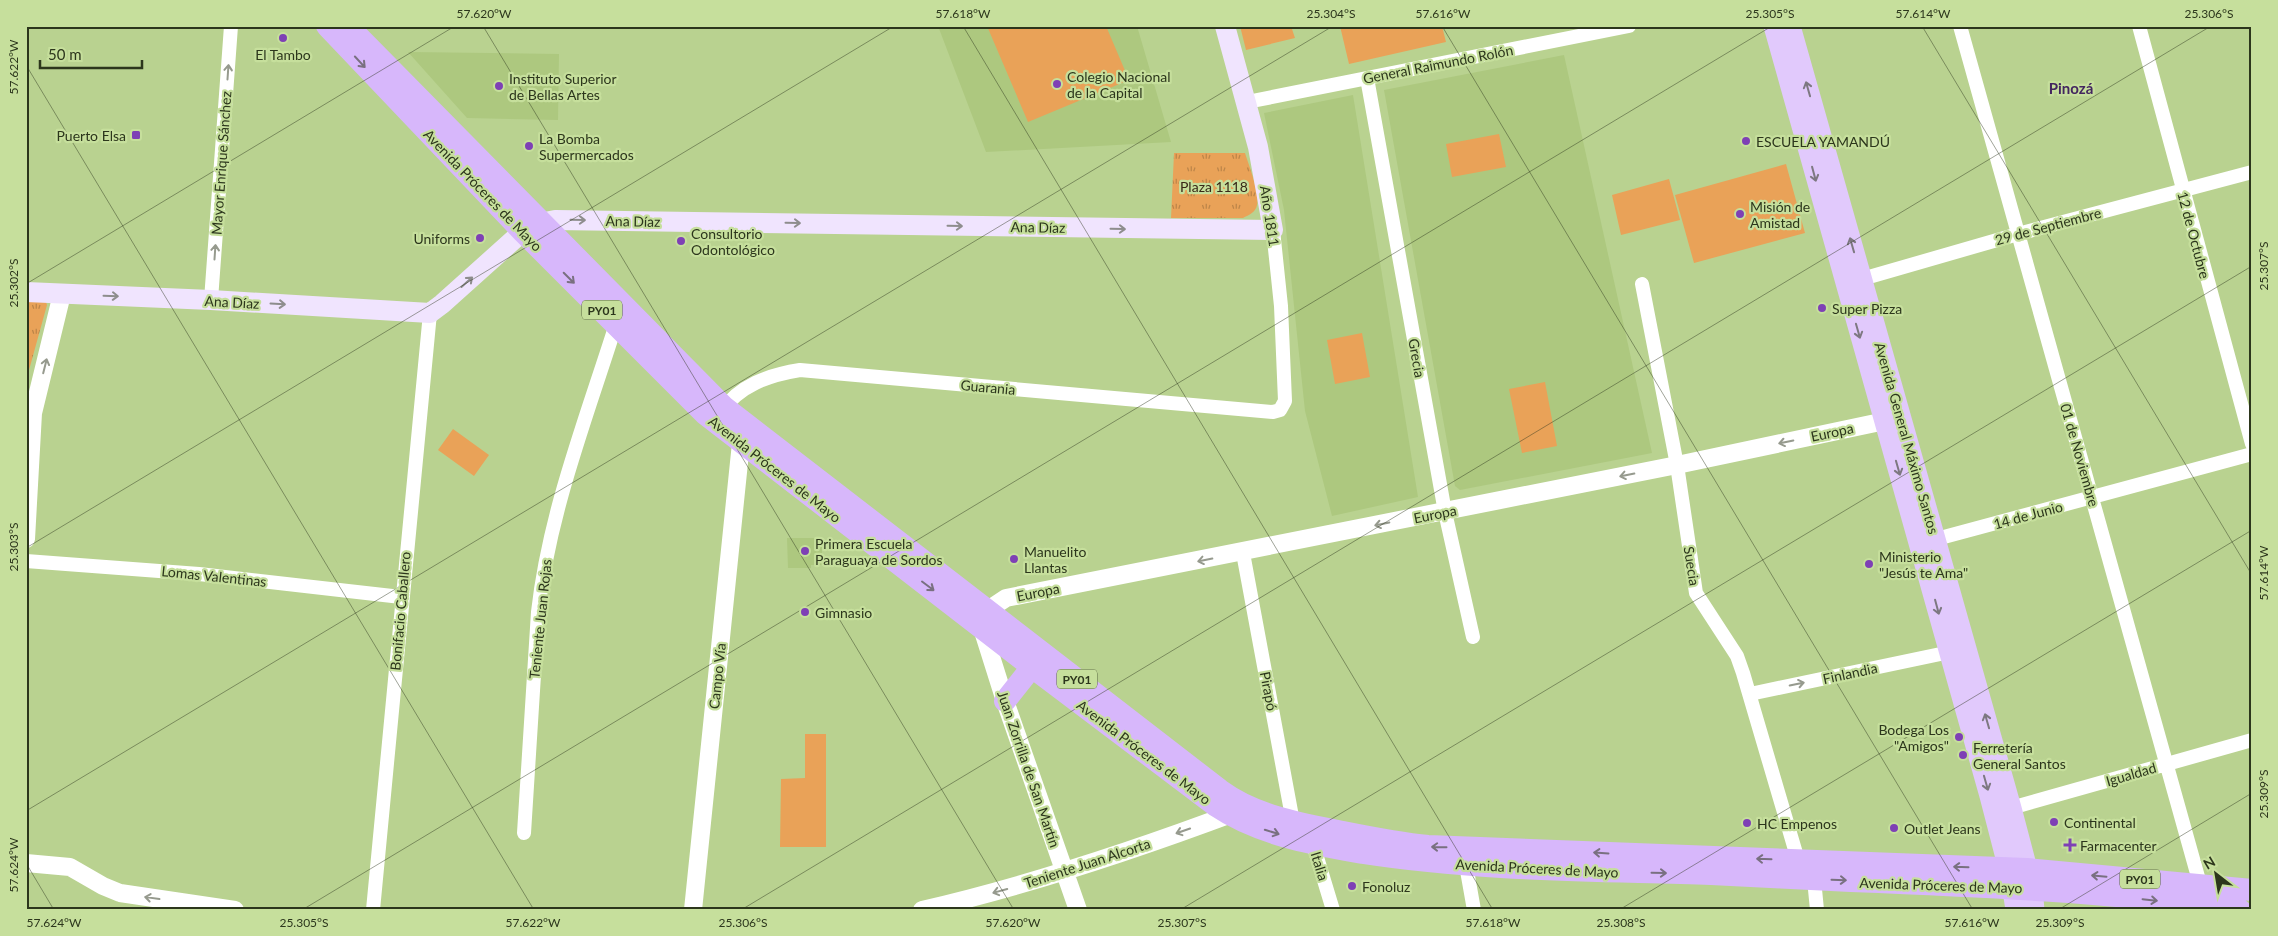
<svg xmlns="http://www.w3.org/2000/svg" width="2278" height="936" font-family="Lato,sans-serif">
  <defs>
    <pattern id="park-tufts" width="24" height="20" patternUnits="userSpaceOnUse" patternTransform="scale(1.25)"><rect width="24" height="20" fill="#e9a258"/><path d="M3 7l-1-3M5 7V3M7 7l1-3M15 17l-1-3M17 17v-4M19 17l1-3" fill="none" stroke="#bd8548"/></pattern>
  </defs>
  <rect width="100%" height="100%" fill="#b9d290"/>
  <path fill="#adc87f" d="M938,26H1137L1171,142L986,152Z
    M408,52L559,54L558,120L467,118Z
    M1564,55L1652,453L1460,490L1455,486L1384,90Z
    M1353,95L1418,497L1332,516L1305,411L1284,210L1264,113Z
    M787,538H822V565H811V568H788Z"/>
  <path fill="url(#park-tufts)" d="M1174,153H1245C1249,166 1260,193 1257,205C1256,212 1249,215 1243,218H1171Z
    M26,301L46,302L47,305L26,381Z"/>
  <path fill="#e9a258" d="M987,26H1106L1129,80L1028,122Z
    M1240,26H1291L1295,38L1246,50Z
    M1340,26H1442L1446,42L1349,64Z
    M1499,134L1506,167L1452,177L1446,144Z
    M1786,164L1805,233L1694,263L1675,195Z
    M1669,179L1680,220L1621,235L1612,195Z
    M1362,333L1370,377L1335,384L1327,340Z
    M1545,382L1557,446L1522,453L1509,389Z
    M453,429L489,455L474,476L438,450Z
    M805,734H826V847H780L781,779L805,778Z"/>
  <g fill="none" stroke-linecap="round" stroke-linejoin="round">
    <path stroke="#fff" stroke-width="14" d="M1960,26L2200,884
      M2139,26L2252,444
      M1367,78L1445,512L1473,637
      M1247,102L1629,26
      M1855,281L2018,234L2252,172
      M1642,284L1677,465L1696,593L1737,656L1743,673L1798,860
      M211,300L231,26
      M720,413C739,385 769,375 800,370L1273,412L1280,410L1285,401L1281,306L1273,230
      M1929,541L2252,454
      M1243,553L1293,822L1313,844L1333,910
      M26,561L199,574L401,597
      M1750,694L1950,652
      M2011,808L2252,740
      M524,833L538,612C549,513 586,419 616,324
      M1466,865L1474,910
      M1814,879L1817,910
      M373,910L430,313"/>
    <path stroke="#fff" stroke-width="18" d="M26,539L33,413L62,294
      M26,863L70,867L103,886L120,893L235,910
      M693,910L741,443
      M922,910C1031,885 1135,850 1239,811
      M1078,910L1005,701L982,628L988,610L1006,598L1677,465L1885,421"/>
    <path stroke="#f0e4fe" stroke-width="20" d="M26,292L211,300L430,313L442,304L530,225L555,220L1273,230L1258,147L1225,26"/>
    <path stroke="#e1c9fc" stroke-width="21" d="M1774,26L1990,796L2011,877L2016,910
      M1790,26L2011,808L2032,888L2034,910"/>
    <path stroke="#d7b7fb" stroke-width="22" d="M327,26L522,231L705,414L1032,667L1216,806C1259,835 1313,844 1363,853C1480,871 1593,870 1711,874C1758,876 1804,879 1851,881C1981,886 2111,892 2240,910
      M348,26L724,407L1220,790C1254,815 1297,823 1338,831C1368,837 1397,843 1428,846L2027,869L2252,890
      M1005,701L1032,667"/>
  </g>
  <defs><path id="oneway-shaft" d="M-6 0H5M1.5-3L5.5 0L1.5 3" fill="none" stroke-width="1.6" stroke-linecap="round" stroke-linejoin="round" transform="scale(1.25)"/></defs>
  <g stroke="#797080">
    <use href="#oneway-shaft" transform="translate(360 62) rotate(47)"/>
    <use href="#oneway-shaft" transform="translate(569 278) rotate(45)"/>
    <use href="#oneway-shaft" transform="translate(928 586) rotate(37)"/>
    <use href="#oneway-shaft" transform="translate(1272 832) rotate(17)"/>
    <use href="#oneway-shaft" transform="translate(1439 847) rotate(-179)"/>
    <use href="#oneway-shaft" transform="translate(1601 853) rotate(-176)"/>
    <use href="#oneway-shaft" transform="translate(1764 859) rotate(-178)"/>
    <use href="#oneway-shaft" transform="translate(1961 867) rotate(-178)"/>
    <use href="#oneway-shaft" transform="translate(1659 873) rotate(1)"/>
    <use href="#oneway-shaft" transform="translate(2099 876) rotate(-175)"/>
    <use href="#oneway-shaft" transform="translate(1839 880) rotate(2)"/>
    <use href="#oneway-shaft" transform="translate(2150 900) rotate(6)"/>
  </g>
  <g stroke="#969a8e">
    <use href="#oneway-shaft" transform="translate(228 72) rotate(-86)"/>
    <use href="#oneway-shaft" transform="translate(215 252) rotate(-86)"/>
    <use href="#oneway-shaft" transform="translate(45 366) rotate(-76)"/>
    <use href="#oneway-shaft" transform="translate(1786 442) rotate(168)"/>
    <use href="#oneway-shaft" transform="translate(1627 475) rotate(169)"/>
    <use href="#oneway-shaft" transform="translate(1382 524) rotate(168)"/>
    <use href="#oneway-shaft" transform="translate(1205 560) rotate(169)"/>
    <use href="#oneway-shaft" transform="translate(1797 684) rotate(-12)"/>
    <use href="#oneway-shaft" transform="translate(1183 831) rotate(161)"/>
    <use href="#oneway-shaft" transform="translate(1000 891) rotate(165)"/>
    <use href="#oneway-shaft" transform="translate(152 898) rotate(-172)"/>
  </g>
  <g stroke="#7d7881">
    <use href="#oneway-shaft" transform="translate(1808 89) rotate(-106)"/>
    <use href="#oneway-shaft" transform="translate(1814 174) rotate(75)"/>
    <use href="#oneway-shaft" transform="translate(1852 245) rotate(-106)"/>
    <use href="#oneway-shaft" transform="translate(1858 331) rotate(74)"/>
    <use href="#oneway-shaft" transform="translate(1898 468) rotate(74)"/>
    <use href="#oneway-shaft" transform="translate(1937 607) rotate(75)"/>
    <use href="#oneway-shaft" transform="translate(1987 721) rotate(-106)"/>
    <use href="#oneway-shaft" transform="translate(1986 783) rotate(74)"/>
  </g>
  <g stroke="#8e8d8d">
    <use href="#oneway-shaft" transform="translate(578 220) rotate(1)"/>
    <use href="#oneway-shaft" transform="translate(793 223) rotate(1)"/>
    <use href="#oneway-shaft" transform="translate(955 226) rotate(1)"/>
    <use href="#oneway-shaft" transform="translate(1118 229) rotate(1)"/>
    <use href="#oneway-shaft" transform="translate(467 282) rotate(-42)"/>
    <use href="#oneway-shaft" transform="translate(111 296) rotate(2)"/>
    <use href="#oneway-shaft" transform="translate(278 304) rotate(3)"/>
  </g>
  <path fill="none" stroke="#2c361c" stroke-width="1" stroke-opacity="0.45" d="M483,26L1014,910M963,26L1493,910M1442,26L1973,910M1922,26L2252,575M26,65L534,910M26,284L455,26M26,548L894,26M26,811L1333,26M26,863L54,910M302,910L1772,26M741,910L2211,26M1180,910L2252,266M1619,910L2252,530M2058,910L2252,793"/>
  <g fill="#7e40b5" stroke="#c6df9c" stroke-width="2">
    <circle cx="283" cy="38" r="5"/>
    <circle cx="1057" cy="84" r="5"/>
    <circle cx="499" cy="86" r="5"/>
    <rect x="131" y="130" width="10" height="10" rx="2.5"/>
    <circle cx="1746" cy="141" r="5"/>
    <circle cx="529" cy="146" r="5"/>
    <circle cx="1740" cy="214" r="5"/>
    <circle cx="480" cy="238" r="5"/>
    <circle cx="681" cy="241" r="5"/>
    <circle cx="1822" cy="308" r="5"/>
    <circle cx="805" cy="551" r="5"/>
    <circle cx="1014" cy="559" r="5"/>
    <circle cx="1869" cy="564" r="5"/>
    <circle cx="805" cy="612" r="5"/>
    <circle cx="1959" cy="737" r="5"/>
    <circle cx="1963" cy="755" r="5"/>
    <circle cx="2054" cy="822" r="5"/>
    <circle cx="1747" cy="823" r="5"/>
    <circle cx="1894" cy="828" r="5"/>
    <path d="M2067.5 837.5h5v5h5v5h-5v5h-5v-5h-5v-5h5z"/>
    <circle cx="1352" cy="886" r="5"/>
  </g>
  <g text-anchor="middle" dominant-baseline="central" stroke-width="4.5" stroke-linejoin="round" paint-order="stroke">
    <g fill="#c6df9c" stroke="#5a6942" stroke-width="1">
      <rect x="582" y="300.5" width="40" height="19" rx="4"/>
      <rect x="1057" y="669.5" width="40" height="19" rx="4"/>
      <rect x="2120" y="869.5" width="40" height="19" rx="4"/>
    </g>
    <g font-size="12" font-weight="bold" fill="#2c361c">
      <text x="602" y="310">PY01</text>
      <text x="1077" y="679">PY01</text>
      <text x="2140" y="879">PY01</text>
    </g>
    <g font-size="14" fill="#2c361c" stroke="#c6df9c" text-anchor="start">
      <text x="283" y="54" text-anchor="middle">El Tambo</text>
      <text x="1067" y="76">Colegio Nacional<tspan x="1067" dy="16">de la Capital</tspan></text>
      <text x="509" y="78">Instituto Superior<tspan x="509" dy="16">de Bellas Artes</tspan></text>
      <text x="126" y="135" text-anchor="end">Puerto Elsa</text>
      <text x="539" y="138">La Bomba<tspan x="539" dy="16">Supermercados</tspan></text>
      <text x="1756" y="141">ESCUELA YAMANDÚ</text>
      <text x="1750" y="206">Misión de<tspan x="1750" dy="16">Amistad</tspan></text>
      <text x="691" y="233">Consultorio<tspan x="691" dy="16">Odontológico</tspan></text>
      <text x="470" y="238" text-anchor="end">Uniforms</text>
      <text x="1832" y="308">Super Pizza</text>
      <text x="815" y="543">Primera Escuela<tspan x="815" dy="16">Paraguaya de Sordos</tspan></text>
      <text x="1024" y="551">Manuelito<tspan x="1024" dy="16">Llantas</tspan></text>
      <text x="1879" y="556">Ministerio<tspan x="1879" dy="16">"Jesús te Ama"</tspan></text>
      <text x="815" y="612">Gimnasio</text>
      <text x="1949" y="729" text-anchor="end">Bodega Los<tspan x="1949" dy="16">"Amigos"</tspan></text>
      <text x="1973" y="747">Ferretería<tspan x="1973" dy="16">General Santos</tspan></text>
      <text x="2064" y="822">Continental</text>
      <text x="1757" y="823">HC Empenos</text>
      <text x="1904" y="828">Outlet Jeans</text>
      <text x="2080" y="845">Farmacenter</text>
      <text x="1362" y="886">Fonoluz</text>
    </g>
    <g font-size="14" fill="#2c361c" stroke="#c6df9c">
      <text transform="translate(1438 64) rotate(-11)">General Raimundo Rolón</text>
      <text transform="translate(221 163) rotate(-86)">Mayor Enrique Sánchez</text>
      <text transform="translate(483 190) rotate(46)">Avenida Próceres de Mayo</text>
      <text transform="translate(1270 216) rotate(81)">Año 1811</text>
      <text transform="translate(633 221) rotate(1)">Ana Díaz</text>
      <text transform="translate(2048 226) rotate(-15)">29 de Septiembre</text>
      <text transform="translate(1038 227) rotate(1)">Ana Díaz</text>
      <text transform="translate(2194 235) rotate(75)">12 de Octubre</text>
      <text transform="translate(232 302) rotate(3)">Ana Díaz</text>
      <text transform="translate(1417 358) rotate(80)">Grecia</text>
      <text transform="translate(988 387) rotate(5)">Guarania</text>
      <text transform="translate(1832 432) rotate(-12)">Europa</text>
      <text transform="translate(1907 438) rotate(74)">Avenida General Máximo Santos</text>
      <text transform="translate(2080 455) rotate(74)">01 de Noviembre</text>
      <text transform="translate(775 469) rotate(38)">Avenida Próceres de Mayo</text>
      <text transform="translate(1435 514) rotate(-11)">Europa</text>
      <text transform="translate(2028 515) rotate(-15)">14 de Junio</text>
      <text transform="translate(1692 566) rotate(81)">Suecia</text>
      <text transform="translate(214 576) rotate(6)">Lomas Valentinas</text>
      <text transform="translate(1038 592) rotate(-11)">Europa</text>
      <text transform="translate(400 611) rotate(-85)">Bonifacio Caballero</text>
      <text transform="translate(540 619) rotate(-84)">Teniente Juan Rojas</text>
      <text transform="translate(1850 673) rotate(-12)">Finlandia</text>
      <text transform="translate(717 676) rotate(-84)">Campo Vía</text>
      <text transform="translate(1269 691) rotate(79)">Pirapó</text>
      <text transform="translate(1144 752) rotate(37)">Avenida Próceres de Mayo</text>
      <text transform="translate(1029 769) rotate(71)">Juan Zorrilla de San Martín</text>
      <text transform="translate(2131 774) rotate(-16)">Igualdad</text>
      <text transform="translate(1087 863) rotate(-18)">Teniente Juan Alcorta</text>
      <text transform="translate(1320 866) rotate(73)">Italia</text>
      <text transform="translate(1537 868) rotate(3)">Avenida Próceres de Mayo</text>
      <text transform="translate(1941 885) rotate(2)">Avenida Próceres de Mayo</text>
    </g>
    <g font-size="14" fill="#392818" stroke="#c6df9c">
      <text x="1214" y="186">Plaza 1118</text>
    </g>
    <g font-size="15" font-weight="bold" fill="#43265f" stroke="#c6df9c">
      <text x="2071" y="88">Pinozá</text>
    </g>
  </g>
  <rect width="2278" height="936" fill="none" stroke="#c6df9c" stroke-width="55"/>
  <g transform="translate(2216 874) rotate(329)" stroke="#c6df9c" stroke-width="4" paint-order="stroke">
  <path d="M0-4L9 19L0 12L-9 19Z" fill="#2c361c"/>
  <text y="-8" font-size="14" font-weight="bold" text-anchor="middle" fill="#2c361c">N</text>
  </g>
  <path d="M40 60v8h102v-8" fill="none" stroke="#2c361c" stroke-width="2.5"/>
  <text x="48" y="60" font-size="15" fill="#2c361c" stroke="#c6df9c" stroke-width="4" paint-order="stroke">50 m</text>
  <rect x="28" y="28" width="2222" height="880" fill="none" stroke="#2c361c" stroke-width="2"/>
  <g font-size="12" text-anchor="middle" fill="#2c361c">
    <text x="484" y="18">57.620°W</text>
    <text x="963" y="18">57.618°W</text>
    <text x="1331" y="18">25.304°S</text>
    <text x="1443" y="18">57.616°W</text>
    <text x="1770" y="18">25.305°S</text>
    <text x="1923" y="18">57.614°W</text>
    <text x="2209" y="18">25.306°S</text>
    <text transform="translate(14 67) rotate(-90)" y="4">57.622°W</text>
    <text transform="translate(2264 266) rotate(-90)" y="4">25.307°S</text>
    <text transform="translate(14 283) rotate(-90)" y="4">25.302°S</text>
    <text transform="translate(14 547) rotate(-90)" y="4">25.303°S</text>
    <text transform="translate(2264 573) rotate(-90)" y="4">57.614°W</text>
    <text transform="translate(2264 794) rotate(-90)" y="4">25.309°S</text>
    <text transform="translate(14 865) rotate(-90)" y="4">57.624°W</text>
    <text x="54" y="927">57.624°W</text>
    <text x="304" y="927">25.305°S</text>
    <text x="533" y="927">57.622°W</text>
    <text x="743" y="927">25.306°S</text>
    <text x="1013" y="927">57.620°W</text>
    <text x="1182" y="927">25.307°S</text>
    <text x="1493" y="927">57.618°W</text>
    <text x="1621" y="927">25.308°S</text>
    <text x="1972" y="927">57.616°W</text>
    <text x="2060" y="927">25.309°S</text>
  </g>
</svg>
